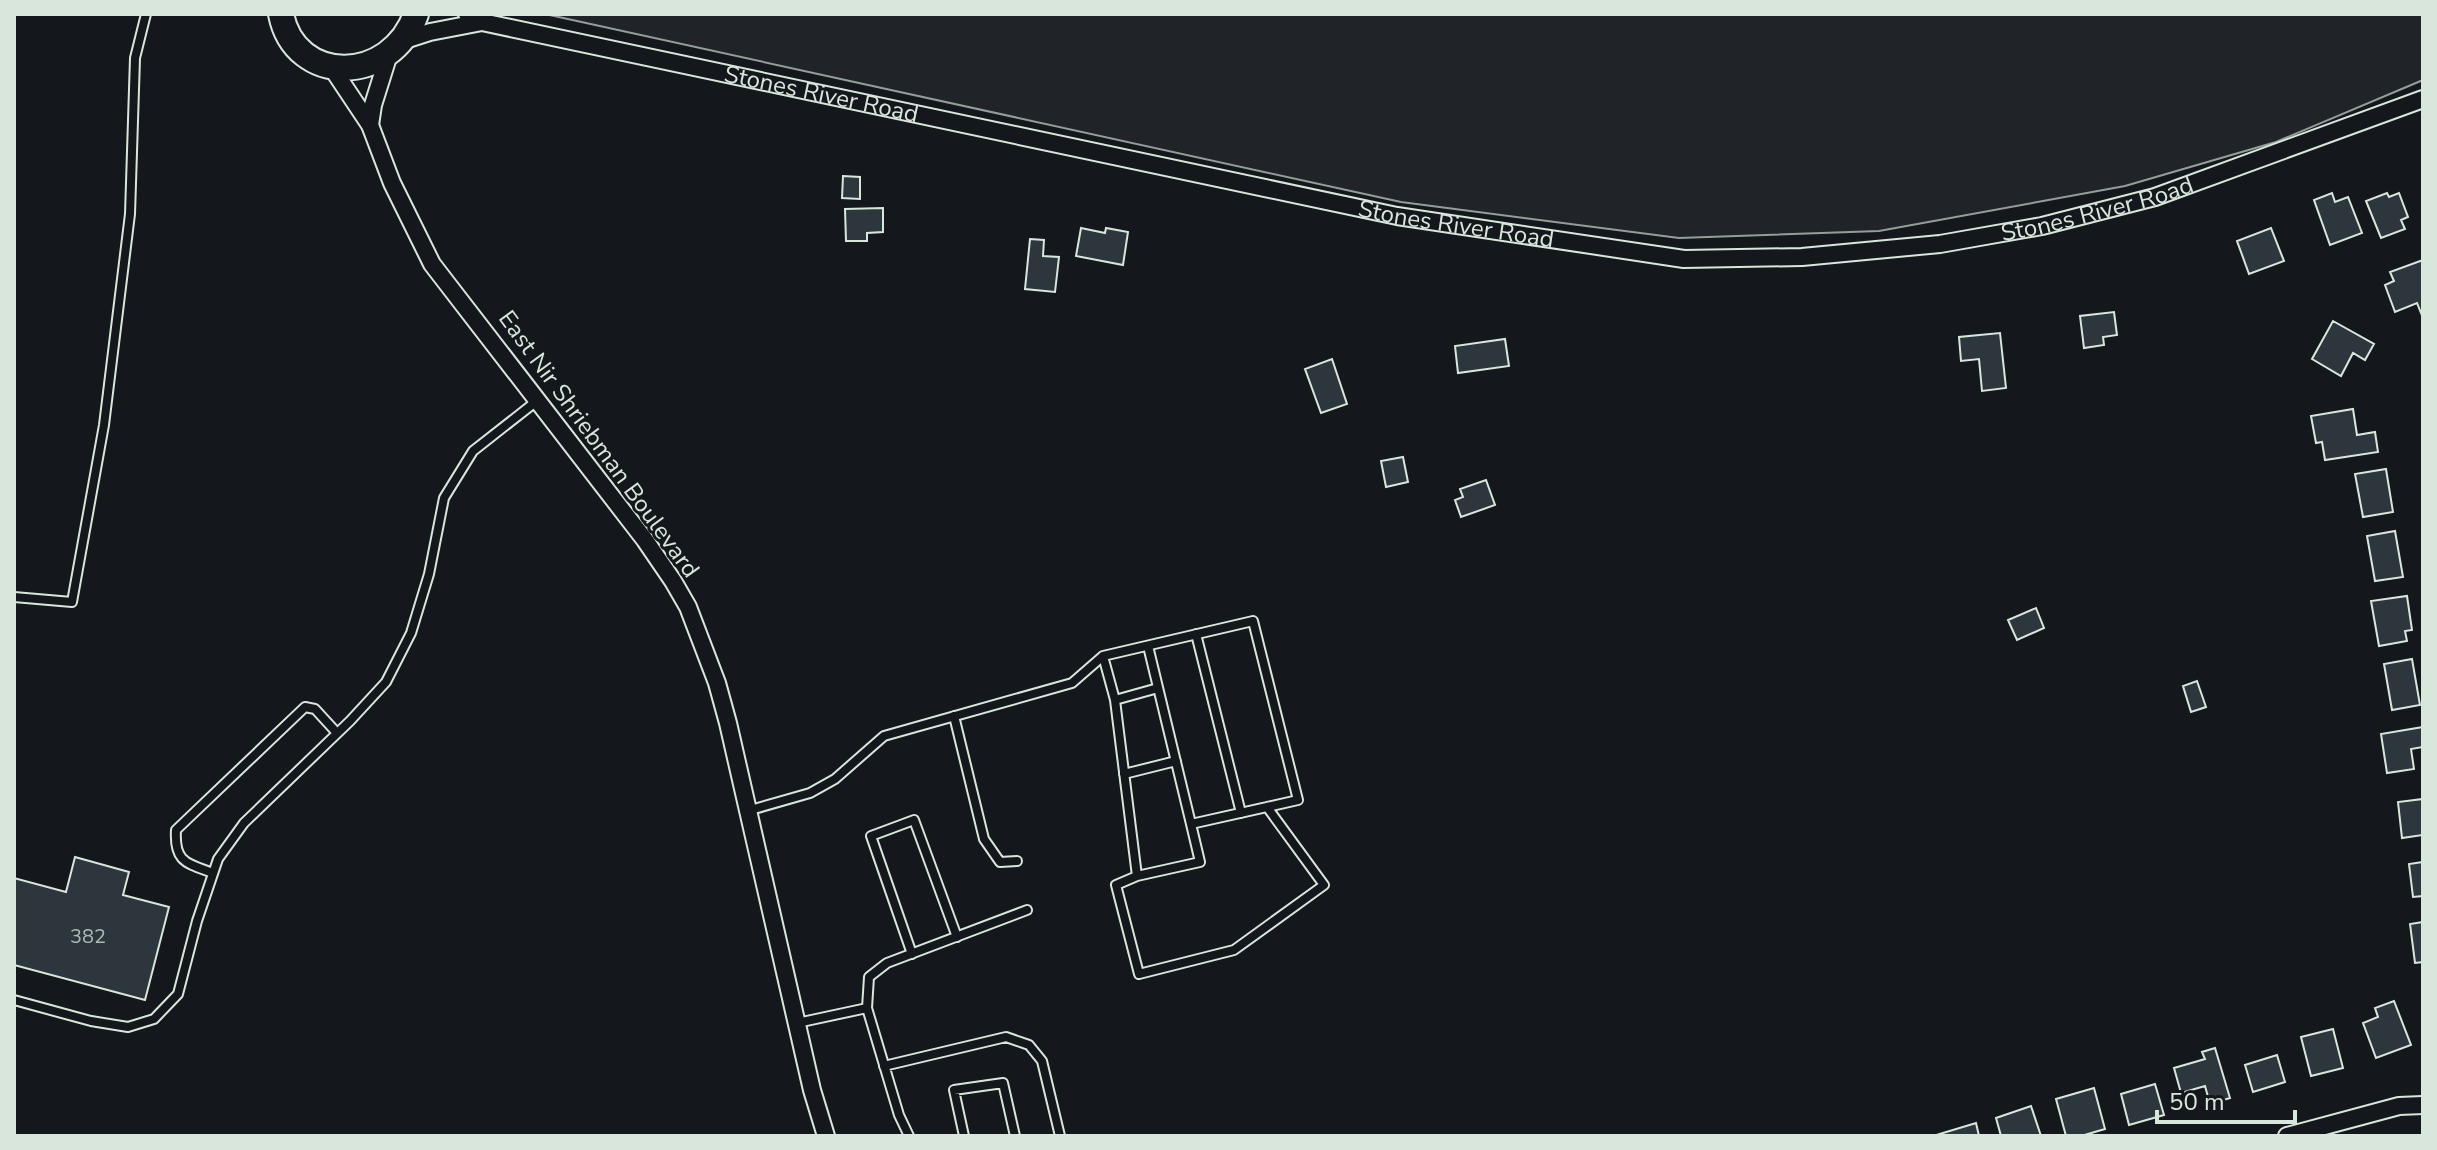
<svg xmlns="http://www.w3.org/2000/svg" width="2437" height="1150" font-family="'Nunito Sans',sans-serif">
  <rect width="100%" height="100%" fill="#14181c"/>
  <path fill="#202428" stroke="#939e99" stroke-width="2" d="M545,14H2423V80L2276,142L2125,186L1879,231L1679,238L1401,202Z"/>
  <path fill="#2c363c" stroke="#d8e6dc" stroke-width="2" d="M843,176L860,177V199L842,198Z
    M2332,193L2335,202L2348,197L2362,233L2330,245L2314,200Z
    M2387,193L2389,197L2399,193L2408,217L2401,220L2405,229L2381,238L2366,201Z
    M883,208V232L867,233V241H846L845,209Z
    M1081,228L1105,233L1106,228L1128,232L1123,265L1076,256Z
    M2271,228L2284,261L2249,274L2237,241Z
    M1030,239L1044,240L1043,256L1059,257L1055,292L1025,289Z
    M2423,260V318L2417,303L2395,312L2385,285L2394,281L2390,272Z
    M2114,312L2117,335L2103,337L2104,345L2084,348L2080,316Z
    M2333,321L2374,344L2365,360L2353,353L2341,376L2312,359Z
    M2000,333L2006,388L1982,391L1979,359L1961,361L1959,337Z
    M1505,339L1509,366L1458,373L1455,346Z
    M1332,359L1347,404L1321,413L1305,369Z
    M2353,409L2357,435L2375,432L2378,452L2325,460L2322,442L2316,443L2311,416Z
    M1403,457L1408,482L1386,487L1381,461Z
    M2386,469L2393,512L2363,517L2355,474Z
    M1486,480L1495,505L1461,517L1455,500L1463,497L1460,489Z
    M2395,531L2403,577L2375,581L2367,536Z
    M2407,596L2412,630L2405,631L2407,641L2379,646L2371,601Z
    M2036,608L2044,628L2017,640L2008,620Z
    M2412,659L2420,705L2392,710L2384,664Z
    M2197,681L2206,707L2191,712L2183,686Z
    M2423,727V747L2411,749L2414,769L2387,773L2381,734Z
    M2423,799V835L2402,838L2398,802Z
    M75,857L129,872L123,895L169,907L145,1000L14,965V878L66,892Z
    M2423,862V896L2413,897L2409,864Z
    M2423,922V962L2415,963L2410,924Z
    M2394,1001L2411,1045L2376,1058L2363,1023L2378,1017L2375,1008Z
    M2333,1029L2343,1068L2311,1076L2301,1037Z
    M2215,1048L2230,1098L2210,1104L2205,1086L2181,1093L2174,1068L2205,1059L2202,1052Z
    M2277,1055L2285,1082L2253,1092L2245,1065Z
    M2155,1084L2164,1115L2129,1125L2121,1094Z
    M2094,1088L2105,1129L2081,1136H2066L2056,1099Z
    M2031,1106L2041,1136H2001L1996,1118Z
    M1976,1123L1979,1136H1933Z"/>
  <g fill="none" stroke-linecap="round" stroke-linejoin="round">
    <defs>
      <path id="lane" d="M14,597L72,602L104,425L130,214L135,58L146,14
        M1196,634L1241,813
        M1103,656L1115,700L1158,688
        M1115,700L1137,876L1200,862L1191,824
        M954,716L984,839L1000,862L1017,861
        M1124,774L1176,761
        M747,811L810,793L835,779L884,736L1072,683L1103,656L1253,621L1298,800L1191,824L1148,646
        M213,873C186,863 174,862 176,830L305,707L315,709L337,733
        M1137,876L1116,885L1139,974L1234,950L1324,885L1267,807
        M912,954L871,836L914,820L957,937
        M14,1000L91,1021L128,1027L154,1019L178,994L197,921L218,859L244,823L350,721L386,682L411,633L429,574L444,498L473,451L538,400
        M867,1008L899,1115L909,1136
        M797,1023L867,1008L869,977L887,963L1027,910
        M884,1066L1006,1037L1029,1045L1042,1061L1060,1136
        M964,1136L954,1090L1003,1083L1015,1136"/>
      <g id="street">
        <path id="s1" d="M467,14L482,22L1397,216L1684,259L1802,257L1940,244L2042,226L2155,197L2423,99"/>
        <path d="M402,41L430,32L482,22"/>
        <path d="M330,65L370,125L392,183L432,264L645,540L673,581L688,607L717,683L728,723L812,1090L826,1136"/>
        <path d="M370,125L373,105L389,54"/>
        <path d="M2287,1136L2399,1106L2423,1105"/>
      </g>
      <path id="secondary" d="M281,14C295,86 391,85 416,14"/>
    </defs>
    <use href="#lane" stroke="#d8e6dc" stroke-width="12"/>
    <use href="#street" stroke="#d8e6dc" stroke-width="20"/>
    <use href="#secondary" stroke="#d8e6dc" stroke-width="28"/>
    <use href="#lane" stroke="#14181c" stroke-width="8"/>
    <use href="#street" stroke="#14181c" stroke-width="16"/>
    <use href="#secondary" stroke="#14181c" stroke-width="24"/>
  </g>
  <g text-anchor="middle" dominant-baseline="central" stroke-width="6" stroke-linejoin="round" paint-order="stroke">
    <g font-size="20" fill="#adbab4">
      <text x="88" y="936">382</text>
    </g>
    <g font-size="24" fill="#d8e6dc" stroke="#14181c">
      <text stroke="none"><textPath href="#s1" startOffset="364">Stones River Road</textPath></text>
      <text stroke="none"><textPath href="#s1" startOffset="1660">Stones River Road</textPath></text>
      <text stroke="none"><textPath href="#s1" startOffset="1012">Stones River Road</textPath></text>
      <text transform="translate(599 444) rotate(54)">East Nir Shriebman Boulevard</text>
    </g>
  </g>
  <rect width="2437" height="1150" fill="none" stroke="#d8e6dc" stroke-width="32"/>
  <path d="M2157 1110v12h138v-12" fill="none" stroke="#d8e6dc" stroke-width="4"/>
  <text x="2169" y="1110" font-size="24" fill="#d8e6dc" stroke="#14181c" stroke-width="6" paint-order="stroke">50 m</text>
</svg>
